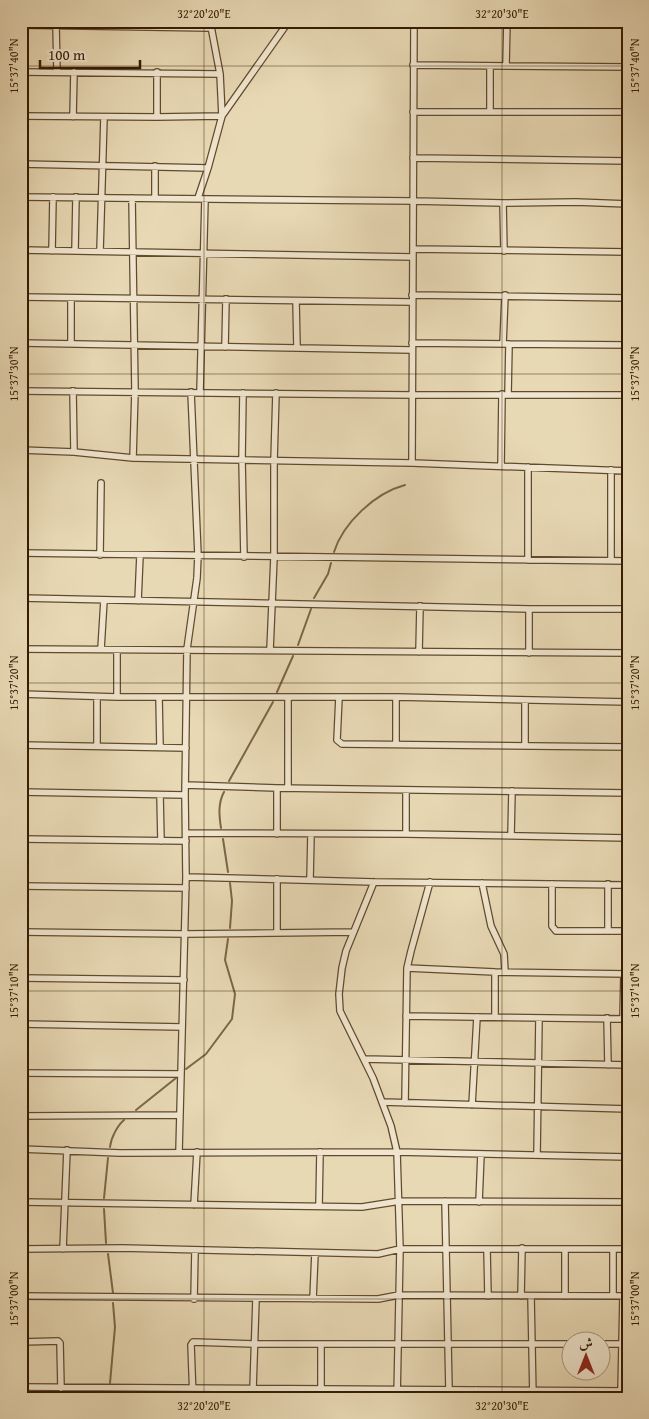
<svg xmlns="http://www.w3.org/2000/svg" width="649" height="1419" font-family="'Gentium Book Plus',Amiri,serif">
  <rect width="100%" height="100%" fill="#e8d9b5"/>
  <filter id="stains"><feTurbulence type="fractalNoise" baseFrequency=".004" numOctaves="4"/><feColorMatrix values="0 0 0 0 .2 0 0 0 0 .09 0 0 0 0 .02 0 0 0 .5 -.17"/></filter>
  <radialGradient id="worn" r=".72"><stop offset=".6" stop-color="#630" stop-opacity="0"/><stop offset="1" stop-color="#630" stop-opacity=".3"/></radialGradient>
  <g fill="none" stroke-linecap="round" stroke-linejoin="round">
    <path stroke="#7b6647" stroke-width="2" d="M334,552C343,523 375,493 405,485
      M314,598L328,574L331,563
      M298,645L311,609
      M277,692L293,656
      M229,781L273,702
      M221,828C219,815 218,803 224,792
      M223,839L228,872
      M230,883L232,901L230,928
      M186,1069L206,1054L232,1019L235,994L225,960L228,939
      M136,1110L176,1078
      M110,1147C111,1138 117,1126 124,1120
      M104,1198L108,1158
      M104,1209L106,1243
      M108,1254L113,1293
      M110,1383L115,1327L113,1303
      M108,1398L109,1393"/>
    <defs>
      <path id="street" d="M544,21L628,23
        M21,25L211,28
        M56,25L57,72
        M413,65L628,67
        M490,66V112
        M506,66L507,21
        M21,72L220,74
        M413,112H628
        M21,116L157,117L222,116L289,21
        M73,117L74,72
        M157,117V72
        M413,158L628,161
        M21,164L208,168
        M21,197L413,201L503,203L576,202L628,204
        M132,198L135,391L133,458
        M155,198V166
        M198,198L208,168L222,116L220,74L210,21
        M503,203L504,251
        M413,249L628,252
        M21,250L413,257
        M52,251L53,197
        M75,251L76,197
        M100,251L104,117
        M412,295L628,298
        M21,297L412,302
        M296,301L297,348
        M21,343L412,350
        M412,343L628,345
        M71,344V298
        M503,344L505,295
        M225,347L226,299
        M21,391L412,395H628
        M73,391L74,452
        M200,392L205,199
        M243,393L242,460L244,557
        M508,394L509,344
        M21,450L74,452L133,458L412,463L628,471
        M412,463L414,21
        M501,466L502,394
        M528,467V560
        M611,470V560
        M21,553L628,561
        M100,555L101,483
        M21,598L529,609H628
        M138,601L140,555
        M529,609V653
        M21,649L628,653
        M101,649L104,600
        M270,650L274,557V461L276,393
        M419,652L420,606
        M21,694L117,697H396L628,702
        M97,697V746
        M117,697V650
        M159,697L160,747
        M339,697L337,740L342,744L628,747
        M396,744V697
        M21,745L186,748
        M525,746V700
        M185,785L277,788L628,793
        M288,788V697
        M406,790V834
        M21,792L185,795
        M160,795L161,841
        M186,833L406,834L628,838
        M277,834V788
        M511,835L512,791
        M21,839L186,841
        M186,877L374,882L628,885
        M310,880L311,834
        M374,882L346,951L342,968L339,994L340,1011L373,1078L391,1126L397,1152L400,1249L397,1398
        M482,883L491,926L504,954L505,972
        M552,884V926L556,931H628
        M608,884V931
        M21,886L186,888
        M21,932L185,934L353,932
        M277,933V879
        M407,968L495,972L628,974
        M495,972V1017
        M21,978L184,980
        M406,1016L628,1019
        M607,1018L608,1065
        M623,1019L624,974
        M21,1024L182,1027
        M364,1059L628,1065
        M21,1073L181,1074
        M382,1102L628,1109
        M405,1103L407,968L411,951L430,882
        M472,1105L477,1017
        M21,1116L179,1115
        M21,1149L120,1153L397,1152L628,1157
        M179,1152L186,877L185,795L187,649L197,578L198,555L191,392
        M537,1155L539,1018
        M445,1201L449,1390
        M21,1202L362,1207L400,1201L628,1202
        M479,1202L481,1154
        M194,1205L197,1152
        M319,1206L320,1152
        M21,1249L122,1248L378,1254L400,1249H628
        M63,1249L67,1150
        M487,1249L488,1296
        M565,1249V1296
        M625,1249L627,1157
        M21,1296L378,1299L399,1295L628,1296
        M521,1296L522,1248
        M531,1296L533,1398
        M613,1296V1249
        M194,1299L195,1250
        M313,1299L315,1253
        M21,1342L58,1341L60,1343L61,1388
        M602,1344H628
        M21,1387L628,1391
        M253,1389L256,1299
        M321,1389V1344
        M621,1391L623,1296
        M193,1398L191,1345L193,1342L254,1344H572
        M475,1398L476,1390"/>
    </defs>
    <use href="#street" stroke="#614a2d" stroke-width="8"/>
    <use href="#street" stroke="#f0e6cf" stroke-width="5.5"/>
  </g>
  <path fill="none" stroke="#341b00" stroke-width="1" stroke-opacity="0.45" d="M204,21V1398M502,21V1398M21,66H628M21,374H628M21,683H628M21,991H628M21,1299H628"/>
  <rect width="649" height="1419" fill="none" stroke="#e8d9b5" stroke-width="55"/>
  <g transform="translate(586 1356)"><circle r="24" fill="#f0e6cf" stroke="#a5957c"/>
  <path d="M0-4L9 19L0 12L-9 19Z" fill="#8f2418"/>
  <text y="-8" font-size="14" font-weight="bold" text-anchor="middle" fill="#341b00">ش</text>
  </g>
  <path d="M40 60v8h100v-8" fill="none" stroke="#341b00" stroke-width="2.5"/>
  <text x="48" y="60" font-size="15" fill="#341b00" stroke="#f0e6cf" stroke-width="4" paint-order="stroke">100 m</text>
  <rect x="28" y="28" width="594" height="1364" fill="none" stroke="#341b00" stroke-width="2"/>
  <g font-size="12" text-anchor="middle" fill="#341b00">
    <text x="204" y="18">32°20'20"E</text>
    <text x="502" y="18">32°20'30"E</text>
    <text transform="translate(14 66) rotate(-90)" y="4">15°37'40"N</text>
    <text transform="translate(635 66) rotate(-90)" y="4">15°37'40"N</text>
    <text transform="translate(14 374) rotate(-90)" y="4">15°37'30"N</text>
    <text transform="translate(635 374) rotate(-90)" y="4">15°37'30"N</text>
    <text transform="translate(14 683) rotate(-90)" y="4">15°37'20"N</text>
    <text transform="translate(635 683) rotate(-90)" y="4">15°37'20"N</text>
    <text transform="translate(14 991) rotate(-90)" y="4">15°37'10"N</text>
    <text transform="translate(635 991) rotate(-90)" y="4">15°37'10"N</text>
    <text transform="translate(14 1299) rotate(-90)" y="4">15°37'00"N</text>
    <text transform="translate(635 1299) rotate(-90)" y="4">15°37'00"N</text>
    <text x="204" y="1410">32°20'20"E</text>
    <text x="502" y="1410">32°20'30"E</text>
  </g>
  <rect width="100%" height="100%" filter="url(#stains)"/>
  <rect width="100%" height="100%" fill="url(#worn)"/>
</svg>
